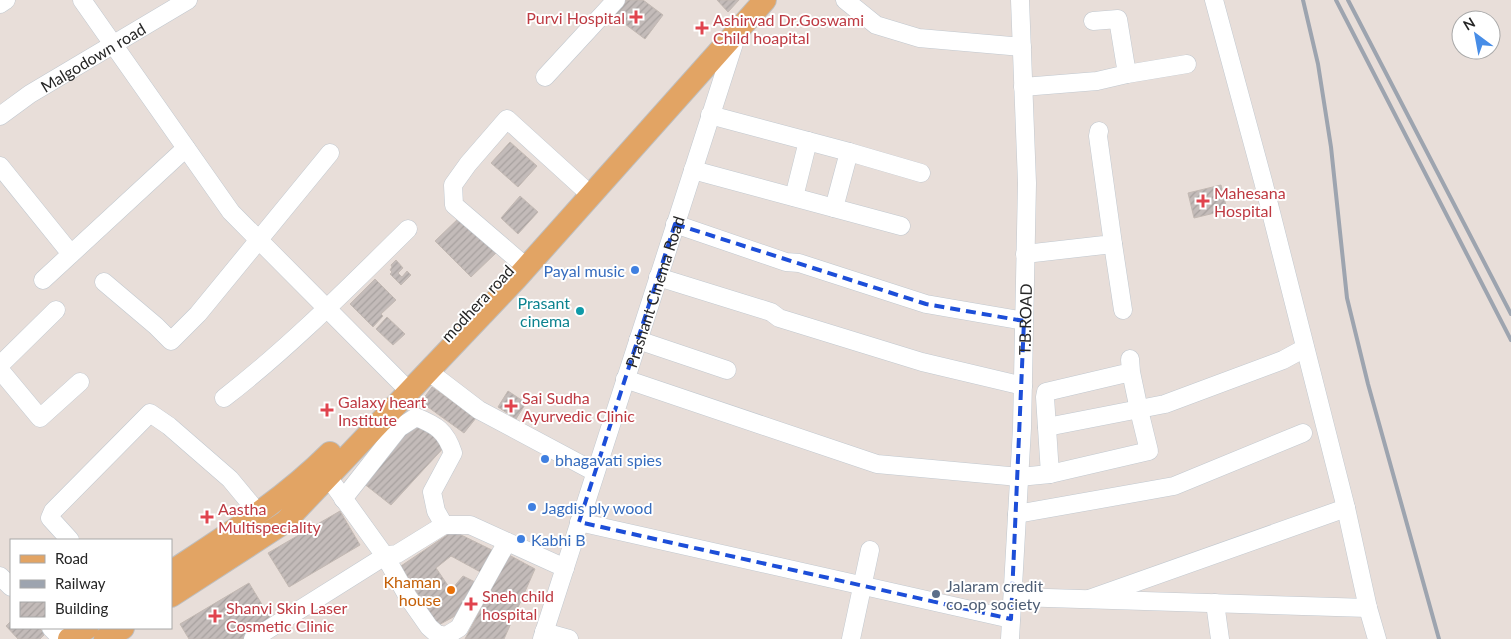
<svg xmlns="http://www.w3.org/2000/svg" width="1511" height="639" font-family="Lato,sans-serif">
  <defs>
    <pattern id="building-hatch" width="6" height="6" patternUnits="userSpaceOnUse" patternTransform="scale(1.25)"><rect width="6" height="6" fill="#c3bbb9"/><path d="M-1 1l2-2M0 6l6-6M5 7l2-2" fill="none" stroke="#a7a19f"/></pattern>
  </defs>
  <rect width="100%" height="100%" fill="#e8ded9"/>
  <path fill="url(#building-hatch)" stroke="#c3b9b3" d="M625,0H643L663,15L645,39L613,15Z
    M717,0H739L728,12Z
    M510,142L537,166L518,187L491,163Z
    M1221,185L1227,210L1194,218L1188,193Z
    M520,196L538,212L518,234L501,218Z
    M461,216L497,252L471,277L435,241Z
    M396,260L403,268L398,273L402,277L407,271L411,275L401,285L390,274L392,272L390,270L392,267L391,265Z
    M375,279L396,300L381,314L383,316L373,327L350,304Z
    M387,317L405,334L393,345L376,329Z
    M432,387L476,418L464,433L421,402Z
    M508,391L526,403L516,419L498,407Z
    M411,419L447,444L391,505L358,479Z
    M340,511L360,545L289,587L268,553Z
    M453,531L496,552L486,575L451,556L436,568L451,590L463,576L479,584L462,612L437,626L401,566Z
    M509,555L535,569L504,639H465Z
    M249,583L272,621L242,639H189L180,624Z
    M11,621V628H39L45,634L40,639H18L6,626Z"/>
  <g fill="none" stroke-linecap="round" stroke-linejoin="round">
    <defs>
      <g id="minor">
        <path d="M82,0L231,212L409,391"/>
        <path d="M845,0L876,25L919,38L1022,47"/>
        <path d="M0,4L6,0"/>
        <path d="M1127,74L1187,64"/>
        <path d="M545,77L616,0"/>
        <path d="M1023,87L1097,81L1127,74L1118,19L1093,21"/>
        <path d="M710,115L849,152L921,173"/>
        <path id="s1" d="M0,116L30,94L188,0"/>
        <path d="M0,166L71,254"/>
        <path d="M693,170L901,226"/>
        <path d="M794,197L808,141"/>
        <path d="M834,208L849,152"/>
        <path d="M675,224L786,262L799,263L926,304L1024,321"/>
        <path d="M1113,244L1123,310"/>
        <path d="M1025,254L1113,244L1098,136L1099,131"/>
        <path d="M518,260L454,205L453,185L468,164L507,119L583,188"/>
        <path d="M658,277L771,312L779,318L922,362L1023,386"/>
        <path d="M43,280L186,148"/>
        <path d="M104,282L156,326L171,341L198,314L330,153"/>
        <path d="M638,340L727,370"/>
        <path d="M1130,359L1131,372L1046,392L1045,397L1050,474L1149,451L1139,410L1131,372"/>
        <path d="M0,365L56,310"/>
        <path d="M0,370L40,418L80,382"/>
        <path d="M428,371L479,410L595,472"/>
        <path d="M625,379L877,464L1019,477L1050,474"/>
        <path d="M224,398C290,347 349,287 408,229"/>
        <path d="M1047,427L1165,404L1283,360L1305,348"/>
        <path d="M328,477L385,556L397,554L444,525H470L565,568"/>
        <path d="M343,499L399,428L416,417C436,425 446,431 453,453L432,492L436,511L444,525"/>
        <path d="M1346,508L1368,608L1377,639"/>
        <path d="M1017,514L1174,486L1303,433"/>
        <path d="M579,522L1011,619"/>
        <path d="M70,540L50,518L53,511L150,413L169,426L230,479L259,514"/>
        <path d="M0,576L11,587"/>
        <path d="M1013,597L1368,608"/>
        <path d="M1089,599L1346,508L1263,181L1214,0"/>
        <path d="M1215,603L1220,639"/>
        <path d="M51,628L62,639"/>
        <path d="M544,632L569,639"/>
        <path d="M253,639L385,556L408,597L429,627L437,634L446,636L459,628L507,542"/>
        <path id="s2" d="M542,639L737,34"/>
        <path d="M851,639L870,550"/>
        <path id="s3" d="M1010,639L1022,428L1027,183L1020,0"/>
      </g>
      <path id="major" d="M171,572C227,535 283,500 330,453
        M171,596L285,522L516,279L765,0
        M69,639L87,628
        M105,639L123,628"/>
    </defs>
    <use href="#minor" stroke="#c1c8cf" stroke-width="19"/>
    <use href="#major" stroke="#bebebe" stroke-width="24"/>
    <use href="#minor" stroke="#fff" stroke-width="18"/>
    <use href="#major" stroke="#e2a464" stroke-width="22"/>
    <path stroke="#9da4af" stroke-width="4" d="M1303,0L1318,64L1331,147L1347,298L1368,384L1439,639
      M1336,0L1511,340
      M1348,0L1511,314"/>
  </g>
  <path fill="none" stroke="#1d4ed8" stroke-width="4" stroke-dasharray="10 6" stroke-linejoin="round" d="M675,224L926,304L1024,321L1011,619L579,522Z"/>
  <g fill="#e0444e" stroke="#fff" stroke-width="2">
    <path d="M633.5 9.5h5v5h5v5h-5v5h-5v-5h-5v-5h5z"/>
    <path d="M699.5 20.5h5v5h5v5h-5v5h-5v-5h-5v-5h5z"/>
    <path d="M1200.5 193.5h5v5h5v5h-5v5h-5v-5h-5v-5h5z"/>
    <path d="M508.5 398.5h5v5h5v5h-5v5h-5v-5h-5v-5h5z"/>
    <path d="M324.5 402.5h5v5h5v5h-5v5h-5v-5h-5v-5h5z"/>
    <path d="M204.5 509.5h5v5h5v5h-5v5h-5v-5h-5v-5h5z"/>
    <path d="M468.5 596.5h5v5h5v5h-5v5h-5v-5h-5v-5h5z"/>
    <path d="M212.5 608.5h5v5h5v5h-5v5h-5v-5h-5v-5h5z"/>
  </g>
  <g fill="#3f7fe0" stroke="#fff" stroke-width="2">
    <circle cx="635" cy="270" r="5"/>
    <circle cx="545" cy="459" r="5"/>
    <circle cx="532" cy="507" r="5"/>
    <circle cx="521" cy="539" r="5"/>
  </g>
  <circle fill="#0f9aa8" stroke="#fff" stroke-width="2" cx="580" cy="311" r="5"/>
  <circle fill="#e8710a" stroke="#fff" stroke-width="2" cx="451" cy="590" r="5"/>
  <circle fill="#5c6f8a" stroke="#fff" stroke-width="2" cx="936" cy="594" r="5"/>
  <g text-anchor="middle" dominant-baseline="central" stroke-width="4" stroke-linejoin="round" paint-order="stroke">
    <g font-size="16" fill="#be3a42" stroke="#fff" text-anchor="start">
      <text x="625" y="17" text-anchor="end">Purvi Hospital</text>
      <text x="713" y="19">Ashirvad Dr.Goswami<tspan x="713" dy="18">Child hoapital</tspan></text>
      <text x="1214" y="192">Mahesana<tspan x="1214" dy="18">Hospital</tspan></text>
      <text x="522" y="397">Sai Sudha<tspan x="522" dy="18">Ayurvedic Clinic</tspan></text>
      <text x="338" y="401">Galaxy heart<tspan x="338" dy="18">Institute</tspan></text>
      <text x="218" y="508">Aastha<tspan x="218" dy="18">Multispeciality</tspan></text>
      <text x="482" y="595">Sneh child<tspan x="482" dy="18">hospital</tspan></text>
      <text x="226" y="607">Shanvi Skin Laser<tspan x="226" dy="18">Cosmetic Clinic</tspan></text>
    </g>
    <g font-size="16" fill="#262626" stroke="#fff">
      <text stroke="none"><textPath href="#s1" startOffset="110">Malgodown road</textPath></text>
      <text stroke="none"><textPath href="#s2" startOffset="365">Prashant Cinema Road</textPath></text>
      <text transform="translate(477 303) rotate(-47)">modhera road</text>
      <text stroke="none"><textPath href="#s3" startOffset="320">T.B.ROAD</textPath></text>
    </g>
    <g font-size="16" fill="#366cbe" stroke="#fff" text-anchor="start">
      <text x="625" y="270" text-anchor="end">Payal music</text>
      <text x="555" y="459">bhagavati spies</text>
      <text x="542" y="507">Jagdis ply wood</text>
      <text x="531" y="539">Kabhi B</text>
    </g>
    <g font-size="16" fill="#0d838f" stroke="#fff" text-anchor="end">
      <text x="570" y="302">Prasant<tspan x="570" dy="18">cinema</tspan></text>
    </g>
    <g font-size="16" fill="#c56008" stroke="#fff" text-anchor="end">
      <text x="441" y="581">Khaman<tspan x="441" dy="18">house</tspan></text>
    </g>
    <g font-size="16" fill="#4e5e75" stroke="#fff" text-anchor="start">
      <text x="946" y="585">Jalaram credit<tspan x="946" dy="18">co-op society</tspan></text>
    </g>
  </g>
  <rect x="10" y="539" width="162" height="90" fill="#ffffff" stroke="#a8a8a8"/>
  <rect x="20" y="555" width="25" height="8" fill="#e2a464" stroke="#a8a8a8"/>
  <text x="55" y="564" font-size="15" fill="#262626">Road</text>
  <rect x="20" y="580" width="25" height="8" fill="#9da4af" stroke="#a8a8a8"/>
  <text x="55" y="589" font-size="15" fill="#262626">Railway</text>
  <rect x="20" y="602" width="25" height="15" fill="url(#building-hatch)" stroke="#a8a8a8"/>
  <text x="55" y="614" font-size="15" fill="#262626">Building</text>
  <g transform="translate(1476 35) rotate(328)"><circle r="24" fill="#ffffff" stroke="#a8a8a8"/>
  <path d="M0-4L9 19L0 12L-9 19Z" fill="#478de7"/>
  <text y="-8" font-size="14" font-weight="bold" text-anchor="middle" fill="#262626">N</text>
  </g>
</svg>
